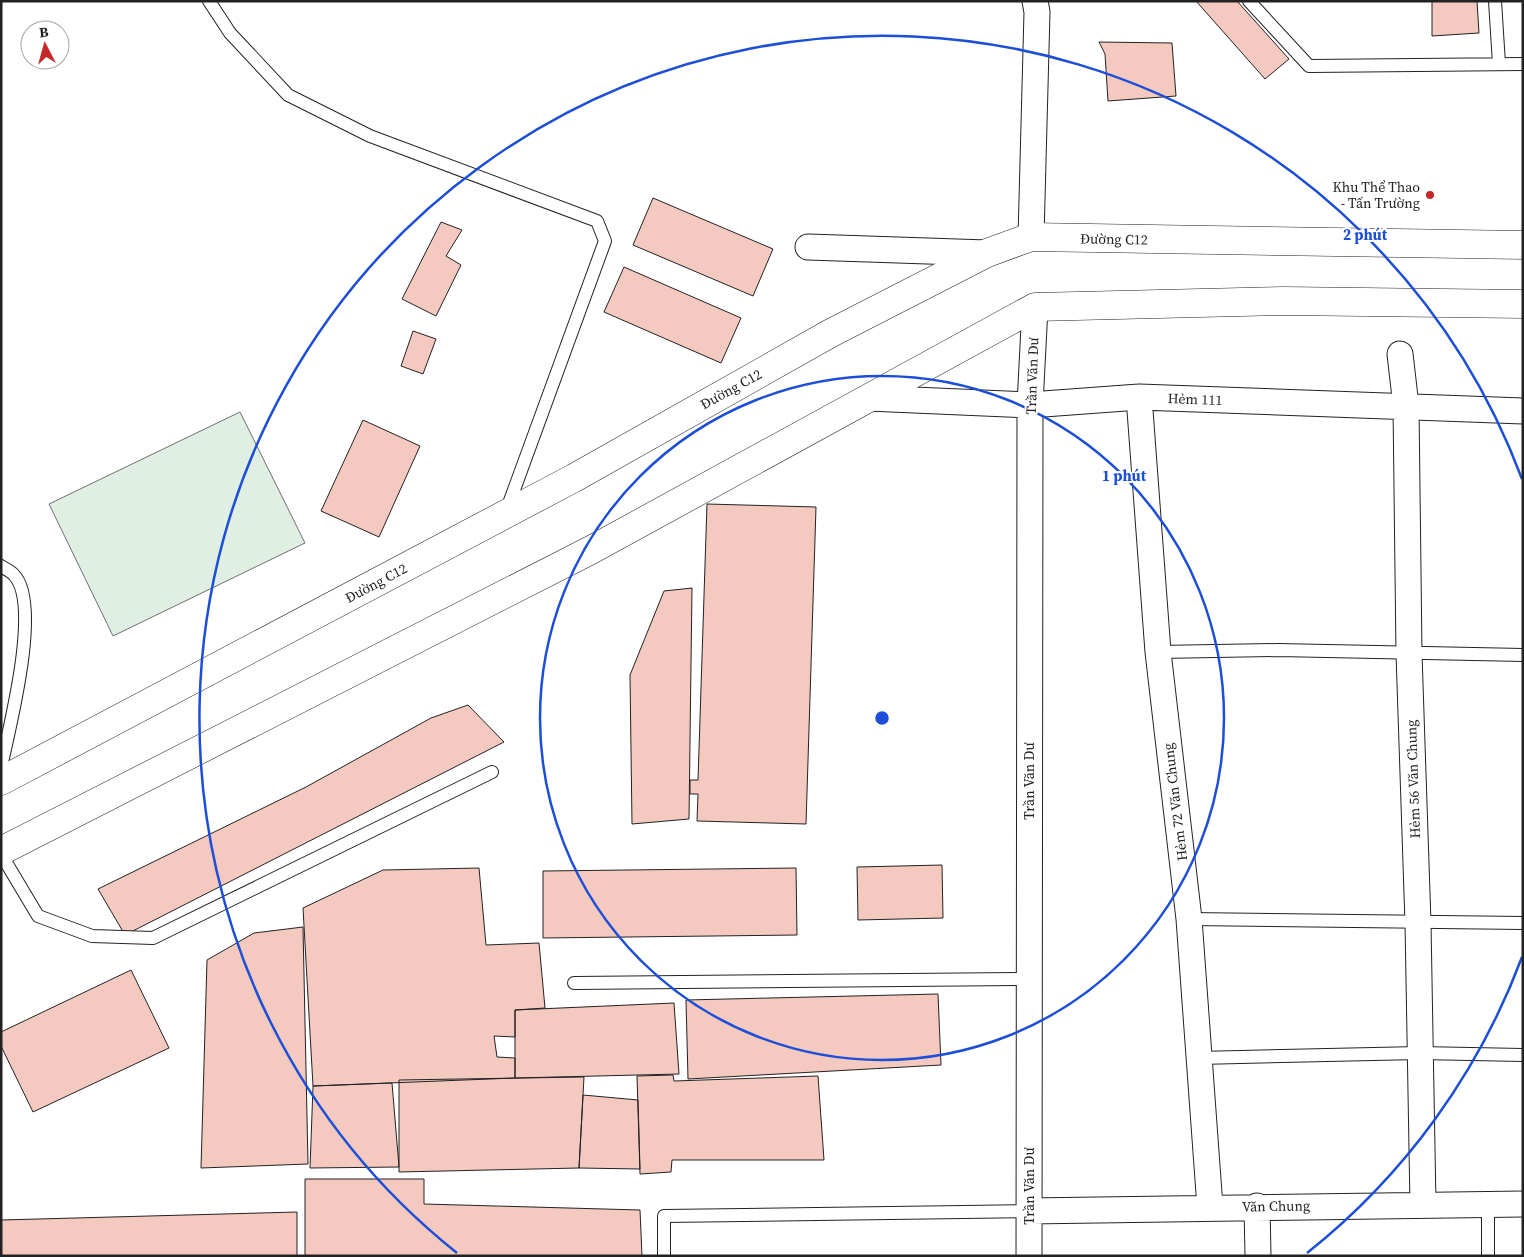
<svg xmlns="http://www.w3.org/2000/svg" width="1524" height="1257" font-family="'Source Serif 4',serif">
  <rect width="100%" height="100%" fill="#fff"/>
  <path fill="#e0efe3" stroke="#6f6f6f" d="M240,412L305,543L113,636L49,504Z"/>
  <path fill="#f3c9c0" stroke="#222" d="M1196,1H1237L1289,59L1265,79Z
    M1432,1H1477L1479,33L1432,36Z
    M1099,42L1172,43L1176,96L1108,101L1105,54Z
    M653,198L773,249L753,296L633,245Z
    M441,222L462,230L446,256L461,265L436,316L402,299Z
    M624,267L741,318L721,363L604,312Z
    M413,331L436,339L423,374L401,366Z
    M363,420L420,446L379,537L321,511Z
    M707,504L816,507L806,824L697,821L698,794H690V780H698Z
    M692,588L689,819L632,824L630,675L664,591Z
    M468,705L504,742L125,935L98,889L306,787L431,718Z
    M942,865L943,918L858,920L857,867Z
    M479,868L486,945L539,943L545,1008L515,1010V1037L494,1036L497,1057L515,1058V1078L313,1086L303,908L383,870Z
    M796,868L797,935L543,938V871Z
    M303,927L308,1164L201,1168L207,960L254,933Z
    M131,970L169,1048L33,1112L1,1046V1032Z
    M938,994L941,1065L688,1079L686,1000Z
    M674,1003L679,1074L515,1078V1010Z
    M673,1075L674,1081L818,1076L824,1160H672L671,1172L640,1174L637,1076Z
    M584,1077L579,1168L399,1172V1080Z
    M392,1083L399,1167L310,1168L313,1086Z
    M583,1095L638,1100L640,1169L579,1168Z
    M305,1179H424V1204L640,1210L642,1256H305Z
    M297,1212V1256H1V1220Z"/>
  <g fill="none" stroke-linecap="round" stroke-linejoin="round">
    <defs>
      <path id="lane" d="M209,1L230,33L288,95L370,136L597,221L605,241L507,509
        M1249,1L1309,66L1523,64
        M1495,1L1499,64
        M1,566C5,569 11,571 14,575C42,604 9,729 1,767
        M1158,652L1278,650L1523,655
        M1,854L38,916L92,936L153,938L492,772
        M1189,919L1523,923
        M574,983L1028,979
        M1198,1058L1419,1053L1523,1055
        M1488,1204V1256
        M664,1256V1216L1029,1211"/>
      <path id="street" d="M1031,237L1037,12L1035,1
        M808,247L987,253
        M1400,354L1406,406L1409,654L1418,923L1423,1205
        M1139,397L1158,652L1189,919L1210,1207
        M868,398L1030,405L1139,397L1523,411
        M1257,1206L1258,1256
        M1029,1211L1523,1204
        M1029,1256L1030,405L1035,307"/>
      <path id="secondary" d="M1,781L574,478L831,333L987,253L1031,237L1523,245
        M1,851L591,550L1035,307L1284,301L1523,304"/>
    </defs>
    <use href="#lane" stroke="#222" stroke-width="14"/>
    <use href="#street" stroke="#222" stroke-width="27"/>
    <use href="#secondary" stroke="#222" stroke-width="29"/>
    <use href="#lane" stroke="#fff" stroke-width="12"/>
    <use href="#street" stroke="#fff" stroke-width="25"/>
    <use href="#secondary" stroke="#fff" stroke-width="28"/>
  </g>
  <g fill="none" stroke="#1d4ed8" stroke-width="2.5">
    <circle cx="882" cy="718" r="342"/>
    <path d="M1522 957A683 683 0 0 1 1307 1253M457 1253A683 683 0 1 1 1522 479"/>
  </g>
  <circle fill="#c62828" stroke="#fff" stroke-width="2" cx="1430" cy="195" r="5"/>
  <g text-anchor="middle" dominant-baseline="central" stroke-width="4" stroke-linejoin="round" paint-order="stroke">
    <g font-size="14" fill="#222" stroke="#fff" text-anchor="end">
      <text x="1420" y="187">Khu Thể Thao<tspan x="1420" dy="16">- Tấn Trường</tspan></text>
    </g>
    <g font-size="14" fill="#222" stroke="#fff">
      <text transform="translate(1114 239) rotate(1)">Đường C12</text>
      <text transform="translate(1032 376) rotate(-88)">Trần Văn Dư</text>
      <text transform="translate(731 389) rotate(-29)">Đường C12</text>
      <text transform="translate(1195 399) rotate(2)">Hẻm 111</text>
      <text transform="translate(376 583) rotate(-28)">Đường C12</text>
      <text transform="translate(1413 779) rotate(-92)">Hẻm 56 Văn Chung</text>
      <text transform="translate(1029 781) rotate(-90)">Trần Văn Dư</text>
      <text transform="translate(1175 802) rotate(-97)">Hẻm 72 Văn Chung</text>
      <text transform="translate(1029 1186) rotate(-90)">Trần Văn Dư</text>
      <text transform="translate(1276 1206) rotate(-1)">Văn Chung</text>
    </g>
  </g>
  <circle cx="882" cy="718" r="8" fill="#1d4ed8" stroke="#fff" stroke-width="2.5"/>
  <g font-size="15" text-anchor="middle" font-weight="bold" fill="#1d4ed8" stroke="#fff" stroke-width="4" stroke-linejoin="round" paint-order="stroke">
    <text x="1365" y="240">2 phút</text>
    <text x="1124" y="481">1 phút</text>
  </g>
  <rect width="1524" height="1257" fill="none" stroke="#222222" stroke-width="5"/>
  <g transform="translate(45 45) rotate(354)"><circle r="24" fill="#ffffff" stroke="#a7a7a7"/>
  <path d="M0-4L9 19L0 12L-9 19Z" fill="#c62828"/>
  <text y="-8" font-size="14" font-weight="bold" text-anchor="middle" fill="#222222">B</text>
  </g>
</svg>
